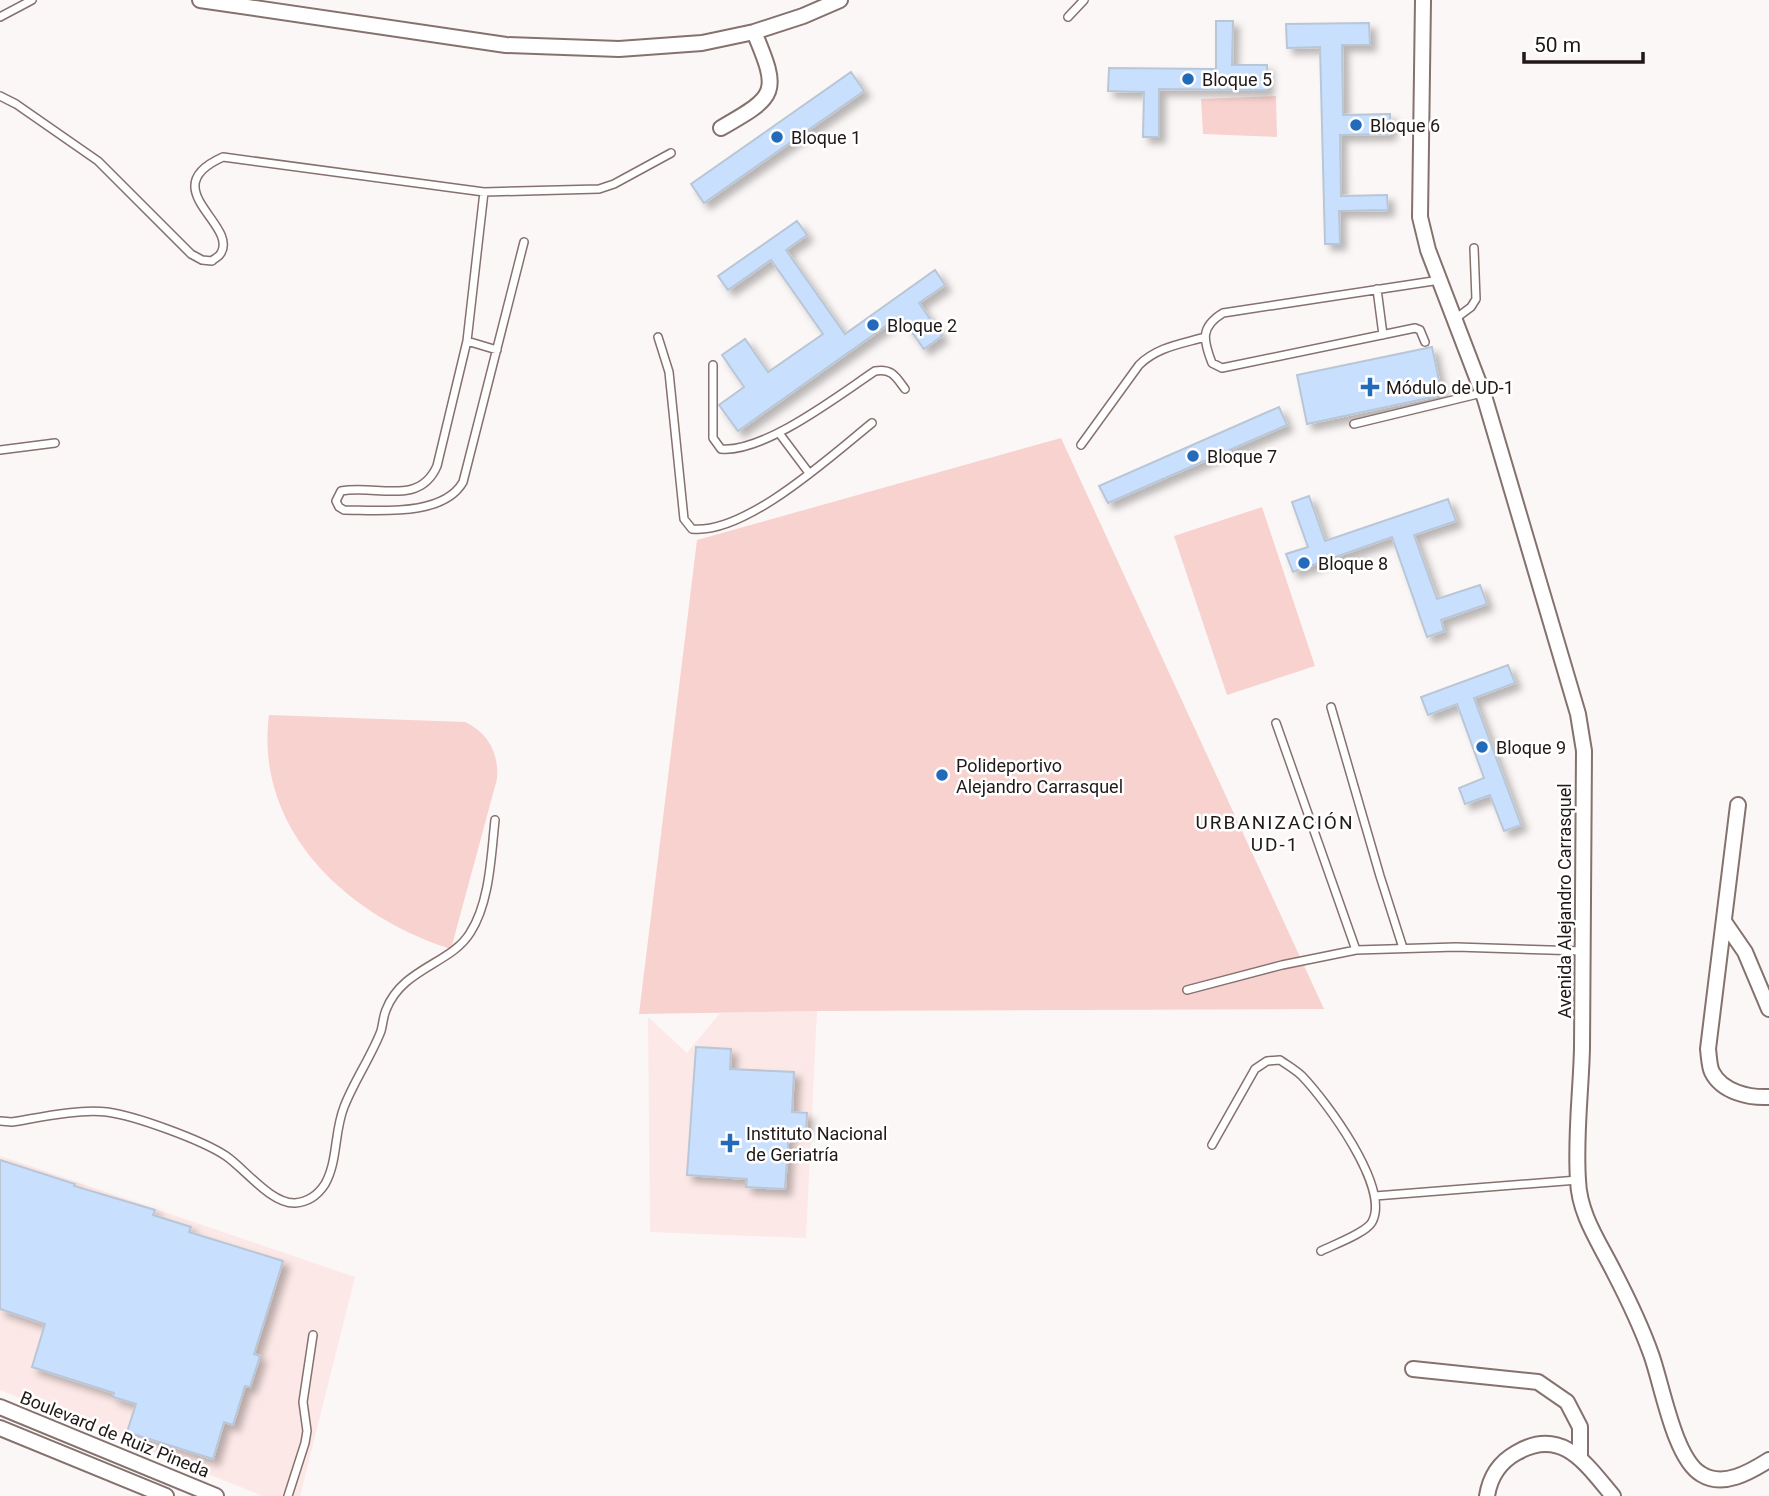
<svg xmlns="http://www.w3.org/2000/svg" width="1769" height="1496" font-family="Roboto,sans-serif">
  <defs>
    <filter id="shadow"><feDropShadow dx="6" dy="6" stdDeviation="3.5" flood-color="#0004"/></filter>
  </defs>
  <rect width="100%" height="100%" fill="#fcf7f7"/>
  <path fill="#fce8e6" d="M817,1011L806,1238L650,1232L648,1017L687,1053L720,1013Z
    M0,1156L355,1277L300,1496H263L0,1390Z"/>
  <path fill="#f8d2ce" d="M1276,96L1277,137L1203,134L1201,99Z
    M1061,438L1324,1009L817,1011L639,1014L697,540Z
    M1262,507L1315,666L1227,695L1174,536Z
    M269,715L465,722C489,733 499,754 497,779L451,949C349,917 254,831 269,715Z"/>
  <path fill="#c8e0fe" stroke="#b9c6d6" stroke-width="2" filter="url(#shadow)" d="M1216,21H1233L1232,65H1267V90L1159,89V137H1143L1144,92L1108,91L1109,68L1216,69Z
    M1369,23L1370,45H1342L1343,115L1390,114V134L1340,135L1341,196L1387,195L1388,210L1339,211L1340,244H1325L1320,47L1287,48L1286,24Z
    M851,72L864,91L704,203L691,184Z
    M797,221L807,235L786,250L845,334L935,270L945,285L919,303L942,336L924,349L900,316L738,431L719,405L744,387L722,355L745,339L768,372L823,334L771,260L728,290L718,276Z
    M1432,347L1442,395L1307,424L1297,375Z
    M1279,407L1287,425L1108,503L1099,486Z
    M1309,496L1325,541L1448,499L1456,521L1414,535L1437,599L1480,585L1487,604L1441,620L1444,631L1427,637L1392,537L1293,572L1286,554L1308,547L1292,502Z
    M1508,665L1515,683L1474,698L1521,825L1504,831L1490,795L1465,804L1459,788L1484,778L1457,704L1428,715L1421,697Z
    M696,1047L731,1049L730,1069L794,1072L792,1112L807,1113L806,1131L789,1130L785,1189L746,1187L747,1179L687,1175Z
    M0,1160L75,1184L74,1186L155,1210L153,1215L191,1227L189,1232L283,1261L254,1354L260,1356L250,1387L245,1386L233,1425L224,1422L213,1459L127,1432L136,1404L113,1397L114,1393L32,1367L45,1324L0,1309Z"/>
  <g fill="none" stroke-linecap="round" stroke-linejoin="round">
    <defs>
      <path id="lane" d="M0,17L32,0
        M1068,17L1084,0
        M0,96L16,104L98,161L191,254L202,260L212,261C215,258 219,257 221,253C238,224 153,188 223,157L484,192L599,189L614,184L671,153
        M484,192L467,341L437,466C419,507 376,484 341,491L336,501L339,507L344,510C379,510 443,517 463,482L524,242
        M1377,289L1383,335
        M1455,319L1471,307L1476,299L1474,248
        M658,337L669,372L684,519L692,529C745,535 831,456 872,423
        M467,341L497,350
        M1425,342L1420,330L1415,328L1222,368L1212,363C1203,340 1200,327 1223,313L1440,280
        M713,365V438L721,449C764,453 839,395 875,371C892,368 896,377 905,389
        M1354,424L1482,393
        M779,433L809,473
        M1081,445L1139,365C1157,347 1181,344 1205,337
        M0,450L55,443
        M1331,707L1380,876L1403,948
        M1276,723L1356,950
        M1187,990L1282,965L1356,950L1456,947L1582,951
        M0,1121L12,1122C42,1117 77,1109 107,1112C136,1116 202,1140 226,1156C245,1169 271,1204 295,1203C308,1202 318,1195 325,1184C338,1161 334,1132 344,1107C354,1081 371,1057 381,1031C383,1024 383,1017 386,1010C402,968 451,964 470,933C490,902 491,856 495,820
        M1212,1145L1255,1069L1267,1061L1280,1060C1287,1065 1296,1070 1302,1076C1326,1101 1391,1188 1372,1222C1366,1233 1333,1245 1321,1251
        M1375,1196L1578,1180
        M288,1496L305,1443L307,1431L303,1402L313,1335"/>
      <path id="street" d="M200,0L506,45L619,49L702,43L754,32L803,16L840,0
        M1423,0L1420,217L1428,250L1485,399L1578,714L1584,751C1583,850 1583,949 1582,1048C1581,1091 1575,1136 1578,1180C1579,1214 1599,1242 1614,1272C1628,1299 1641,1326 1651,1354C1662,1384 1674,1458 1701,1474C1723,1488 1750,1472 1769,1460
        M721,128C777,96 780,93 754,32
        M1738,805L1708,1049C1709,1056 1709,1066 1712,1072C1722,1092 1749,1098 1769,1097
        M1725,923L1745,952L1769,1009
        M1413,1369L1538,1382L1567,1402L1580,1427V1458
        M0,1407L216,1496
        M0,1428L166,1496
        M1487,1496C1490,1477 1500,1462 1516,1453C1562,1426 1586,1464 1613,1496"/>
    </defs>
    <use href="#lane" stroke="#85716e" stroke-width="10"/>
    <use href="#street" stroke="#85716e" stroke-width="18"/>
    <use href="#lane" stroke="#fff" stroke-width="7"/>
    <use href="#street" stroke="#fff" stroke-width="14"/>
  </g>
  <g fill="#236aba" stroke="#fff" stroke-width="2.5">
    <circle cx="1188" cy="79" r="7"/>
    <circle cx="1356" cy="125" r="7"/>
    <circle cx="777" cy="137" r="7"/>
    <circle cx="873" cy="325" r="7"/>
    <path d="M1366.5 376.5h7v7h7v7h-7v7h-7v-7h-7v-7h7z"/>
    <circle cx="1193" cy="456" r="7"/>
    <circle cx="1304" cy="563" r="7"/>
    <circle cx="1482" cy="747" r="7"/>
    <circle cx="942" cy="775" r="7"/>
    <path d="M726.5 1132.5h7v7h7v7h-7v7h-7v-7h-7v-7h7z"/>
  </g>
  <g text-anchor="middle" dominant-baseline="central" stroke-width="5" stroke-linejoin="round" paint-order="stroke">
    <g font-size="18" fill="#211918" stroke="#fff" text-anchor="start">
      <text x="1202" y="79">Bloque 5</text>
      <text x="1370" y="125">Bloque 6</text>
      <text x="791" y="137">Bloque 1</text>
      <text x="887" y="325">Bloque 2</text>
      <text x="1386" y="387">Módulo de UD-1</text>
      <text x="1207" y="456">Bloque 7</text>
      <text x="1318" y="563">Bloque 8</text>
      <text x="1496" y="747">Bloque 9</text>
      <text x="956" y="765">Polideportivo<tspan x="956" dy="21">Alejandro Carrasquel</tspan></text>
      <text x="746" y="1133">Instituto Nacional<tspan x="746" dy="21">de Geriatría</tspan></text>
    </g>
    <g font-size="18" fill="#211918" stroke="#fff">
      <text transform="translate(1564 901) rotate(-90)">Avenida Alejandro Carrasquel</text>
      <text transform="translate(115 1434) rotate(22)">Boulevard de Ruiz Pineda</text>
    </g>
    <g font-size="19" letter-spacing="2" fill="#211918" stroke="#fff">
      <text x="1275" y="822">URBANIZACIÓN<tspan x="1275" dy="22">UD-1</tspan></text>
    </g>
  </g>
  <path d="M1524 52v10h119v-10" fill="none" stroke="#211918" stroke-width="3.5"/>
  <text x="1534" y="52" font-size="21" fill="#211918" stroke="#ffffff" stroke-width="5" paint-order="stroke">50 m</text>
</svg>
